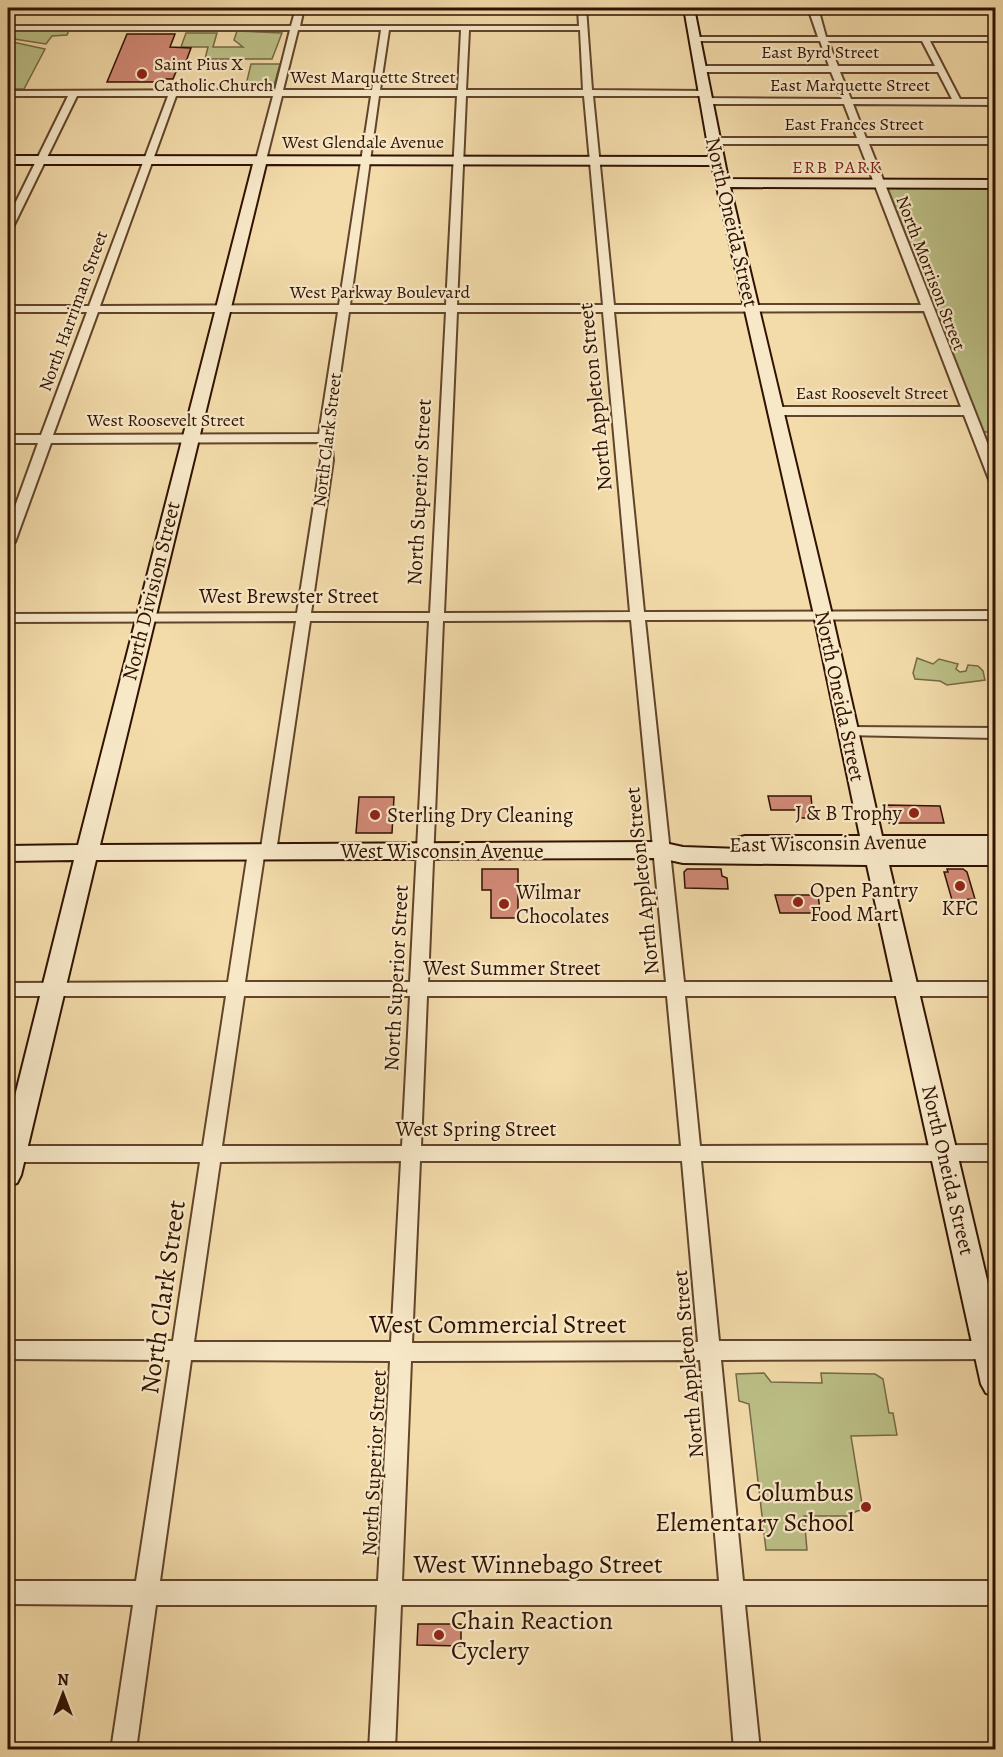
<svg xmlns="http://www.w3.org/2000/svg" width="1003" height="1757" font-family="Alegreya,serif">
  <rect width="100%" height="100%" fill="#f3dbaa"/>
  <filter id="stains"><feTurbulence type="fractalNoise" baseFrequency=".00333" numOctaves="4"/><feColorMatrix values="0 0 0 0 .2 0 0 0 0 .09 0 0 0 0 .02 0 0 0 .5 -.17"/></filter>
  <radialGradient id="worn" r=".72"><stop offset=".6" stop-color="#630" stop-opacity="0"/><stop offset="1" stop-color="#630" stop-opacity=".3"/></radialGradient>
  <path fill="#bcc087" stroke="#766944" stroke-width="1.5" d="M8,30H69L67,35L52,36L46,44L8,38Z
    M237,31L282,33L272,59H205L208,47H181L186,33H217L213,47H243L234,40Z
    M8,41L45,49L24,89H8Z
    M251,64H280L273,89H245Z
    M887,187H995V432H983Z
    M917,658L933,664L939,659L958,664L956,669L960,672L966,671L968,665L978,666L983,671L985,680L947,685L940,681L915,679L913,673Z
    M764,1373L771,1382L822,1383L821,1373L875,1374L883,1379L889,1413H893L897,1435L851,1436L863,1510L857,1511L848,1516H804L807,1550H766L749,1404L739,1401L736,1374Z"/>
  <path fill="#d18976" stroke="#301200" stroke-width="1.5" d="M127,34H175L170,47L191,48L184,67H178L173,79H163L161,82H107Z
    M768,796H811L813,818H801L799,810H771Z
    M359,797H394L392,833H356Z
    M885,805L940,806L944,823H889Z
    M482,869H518V918H491V890H482Z
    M687,869H721L722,876L727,878L728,889L685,888L684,872Z
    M947,869H963L967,872L975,899L952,900L944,872H948Z
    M775,895H818L820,910H812L813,913H780Z
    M418,1624H461V1646L417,1645Z"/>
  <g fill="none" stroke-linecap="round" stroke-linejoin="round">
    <defs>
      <path id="street" d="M8,8H14L11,14H8Z
        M296,8H304L300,26H579L578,8H586L592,90L706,91V95L703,96H593L614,305H921L859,144H713L708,141L713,138H857L844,104H704L700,101L704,98L842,99L831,72H699L695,69L699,66H829L820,41H694L690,39L694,37H818L808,8H818L826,37H996V41H930L960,99H996V105L853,104L866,138H996V144H869L996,465V486L990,482L964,415H776L770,411L776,407H961L924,311L614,312L644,612L996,611V619L645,620L684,982H996V996H685L700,1146L996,1145V1161H701L719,1341H996V1359L721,1360L743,1581H996V1605H745L760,1750H734L722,1605H401L395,1750H369L377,1605H156L136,1750H111L133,1605L8,1604V1581H136L170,1360L8,1359V1341H173L200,1162H8V1146H203L226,996H8V983L228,982L248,852L250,848H261L296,621L8,622V614L297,613L321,460L319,442L51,443L15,542L8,546V526L38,443H8V435H41L87,312H8V306H89L168,96H77L13,227L8,230V218L68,96H8V91L275,90L290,30H8V26H291ZM298,30H381L372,90H283ZM389,30H461L458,90H380ZM469,30H580L583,90H466ZM828,41H922L935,66H838ZM840,72H938L952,99H851ZM176,96H273L256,160L261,163L266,160L282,96H371L339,305L100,306ZM379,96H457L446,305H350ZM466,96H584L603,305H457ZM98,312H338L319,434L53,435ZM349,312H446L430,613H311L333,460L331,438ZM457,312H603L630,612L444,613ZM631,620L666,982H428L443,621ZM310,621H429L410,982H245L264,856H274L276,852ZM244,996H410L402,1146H222ZM427,996H667L681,1146H421ZM401,1161L391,1342H194L220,1162ZM420,1161H682L698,1342L412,1343ZM191,1360L390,1361L378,1581H160ZM700,1360L719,1581H402L411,1361Z
        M870,8H996V10H874Z
        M848,727L996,728V738L843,735L840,732L843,729Z"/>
      <path id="secondary" d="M684,8H694L728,179L996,180V188L730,187L832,615L882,836H996V865H889L996,1318V1397L986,1393L981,1384L867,865L683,863L660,858L96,860L21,1175L17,1183L8,1186V1124L74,860L8,861V846L78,845L253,164H8V156L710,157ZM266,164L712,165L814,615L860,836H745L737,838L734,843L740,849L683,847L660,842L100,845Z"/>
    </defs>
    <use href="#street" stroke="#61442a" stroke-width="4"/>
    <use href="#secondary" stroke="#301200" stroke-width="4"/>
    <use href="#street" fill="#f7e8c8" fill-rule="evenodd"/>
    <use href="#secondary" fill="#f7e8c8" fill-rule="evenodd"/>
  </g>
  <g fill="#8f2418" stroke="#f7e8c8" stroke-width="2">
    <circle cx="142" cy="74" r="6"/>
    <circle cx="914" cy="813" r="6"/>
    <circle cx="375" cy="815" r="6"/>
    <circle cx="960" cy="886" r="6"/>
    <circle cx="798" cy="902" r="6"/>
    <circle cx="504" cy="904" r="6"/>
    <circle cx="866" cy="1507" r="6"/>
    <circle cx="439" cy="1635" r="6"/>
  </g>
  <g text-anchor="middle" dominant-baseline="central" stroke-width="4.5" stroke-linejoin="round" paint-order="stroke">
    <g font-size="18" fill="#301200" stroke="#f7e8c8">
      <text x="820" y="52">East Byrd Street</text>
      <text x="373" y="77">West Marquette Street</text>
      <text x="850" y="85">East Marquette Street</text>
      <text x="854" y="124">East Frances Street</text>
      <text x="363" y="142">West Glendale Avenue</text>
      <text transform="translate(931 273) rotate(69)">North Morrison Street</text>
      <text x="380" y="292">West Parkway Boulevard</text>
      <text transform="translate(73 311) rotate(-70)">North Harriman Street</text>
      <text x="872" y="393">East Roosevelt Street</text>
      <text x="166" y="420">West Roosevelt Street</text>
      <text transform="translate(327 440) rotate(-83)">North Clark Street</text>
    </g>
    <g font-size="18" fill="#301200" stroke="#f7e8c8" text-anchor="start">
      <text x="154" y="64">Saint Pius X<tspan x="154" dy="21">Catholic Church</tspan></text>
    </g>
    <g font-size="18" letter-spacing="1.5" fill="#7a1f14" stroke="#f7e8c8">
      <text x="837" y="167">ERB PARK</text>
    </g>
    <g font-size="21" fill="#301200" stroke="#f7e8c8">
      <text transform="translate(732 222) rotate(77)">North Oneida Street</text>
      <text transform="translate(595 397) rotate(-96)">North Appleton Street</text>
      <text transform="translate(419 492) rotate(-87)">North Superior Street</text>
      <text transform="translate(151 591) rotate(-76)">North Division Street</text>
      <text x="289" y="596">West Brewster Street</text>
      <text transform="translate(840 696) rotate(78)">North Oneida Street</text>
      <text transform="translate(828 843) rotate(-1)">East Wisconsin Avenue</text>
      <text x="442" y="851">West Wisconsin Avenue</text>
      <text transform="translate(642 881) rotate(-96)">North Appleton Street</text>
      <text x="512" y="968">West Summer Street</text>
      <text transform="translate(396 978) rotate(-87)">North Superior Street</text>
      <text x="476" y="1129">West Spring Street</text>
      <text transform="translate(948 1170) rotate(77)">North Oneida Street</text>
      <text transform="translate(688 1364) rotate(-95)">North Appleton Street</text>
      <text transform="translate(374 1463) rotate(-87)">North Superior Street</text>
    </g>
    <g font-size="21" fill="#301200" stroke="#f7e8c8" text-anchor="start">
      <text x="902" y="813" text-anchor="end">J &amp; B Trophy</text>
      <text x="387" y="815">Sterling Dry Cleaning</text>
      <text x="810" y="890">Open Pantry<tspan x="810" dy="24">Food Mart</tspan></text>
      <text x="516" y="892">Wilmar<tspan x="516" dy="24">Chocolates</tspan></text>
      <text x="960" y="908" text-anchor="middle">KFC</text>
    </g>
    <g font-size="26" fill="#301200" stroke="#f7e8c8">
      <text transform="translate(163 1297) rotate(-82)">North Clark Street</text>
      <text x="498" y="1324">West Commercial Street</text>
      <text x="538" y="1564">West Winnebago Street</text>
    </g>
    <g font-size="26" fill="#301200" stroke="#f7e8c8" text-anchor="end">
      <text x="854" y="1492">Columbus<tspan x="854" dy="30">Elementary School</tspan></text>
      <text x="451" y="1620" text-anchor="start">Chain Reaction<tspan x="451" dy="30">Cyclery</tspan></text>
    </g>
  </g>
  <rect width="1003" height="1757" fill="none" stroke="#f3dbaa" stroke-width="30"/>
  <rect x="9" y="9" width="985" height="1739" fill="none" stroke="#301200" stroke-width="3"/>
  <rect x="15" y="15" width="973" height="1727" fill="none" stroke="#301200" stroke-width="1.5"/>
  <g transform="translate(63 1694)" stroke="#f7e8c8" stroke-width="4.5" paint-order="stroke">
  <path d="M0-4.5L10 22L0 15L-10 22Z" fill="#301200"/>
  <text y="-9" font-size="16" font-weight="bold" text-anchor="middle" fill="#301200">N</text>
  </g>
  <rect width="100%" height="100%" filter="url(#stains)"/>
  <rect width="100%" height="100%" fill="url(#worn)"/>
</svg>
